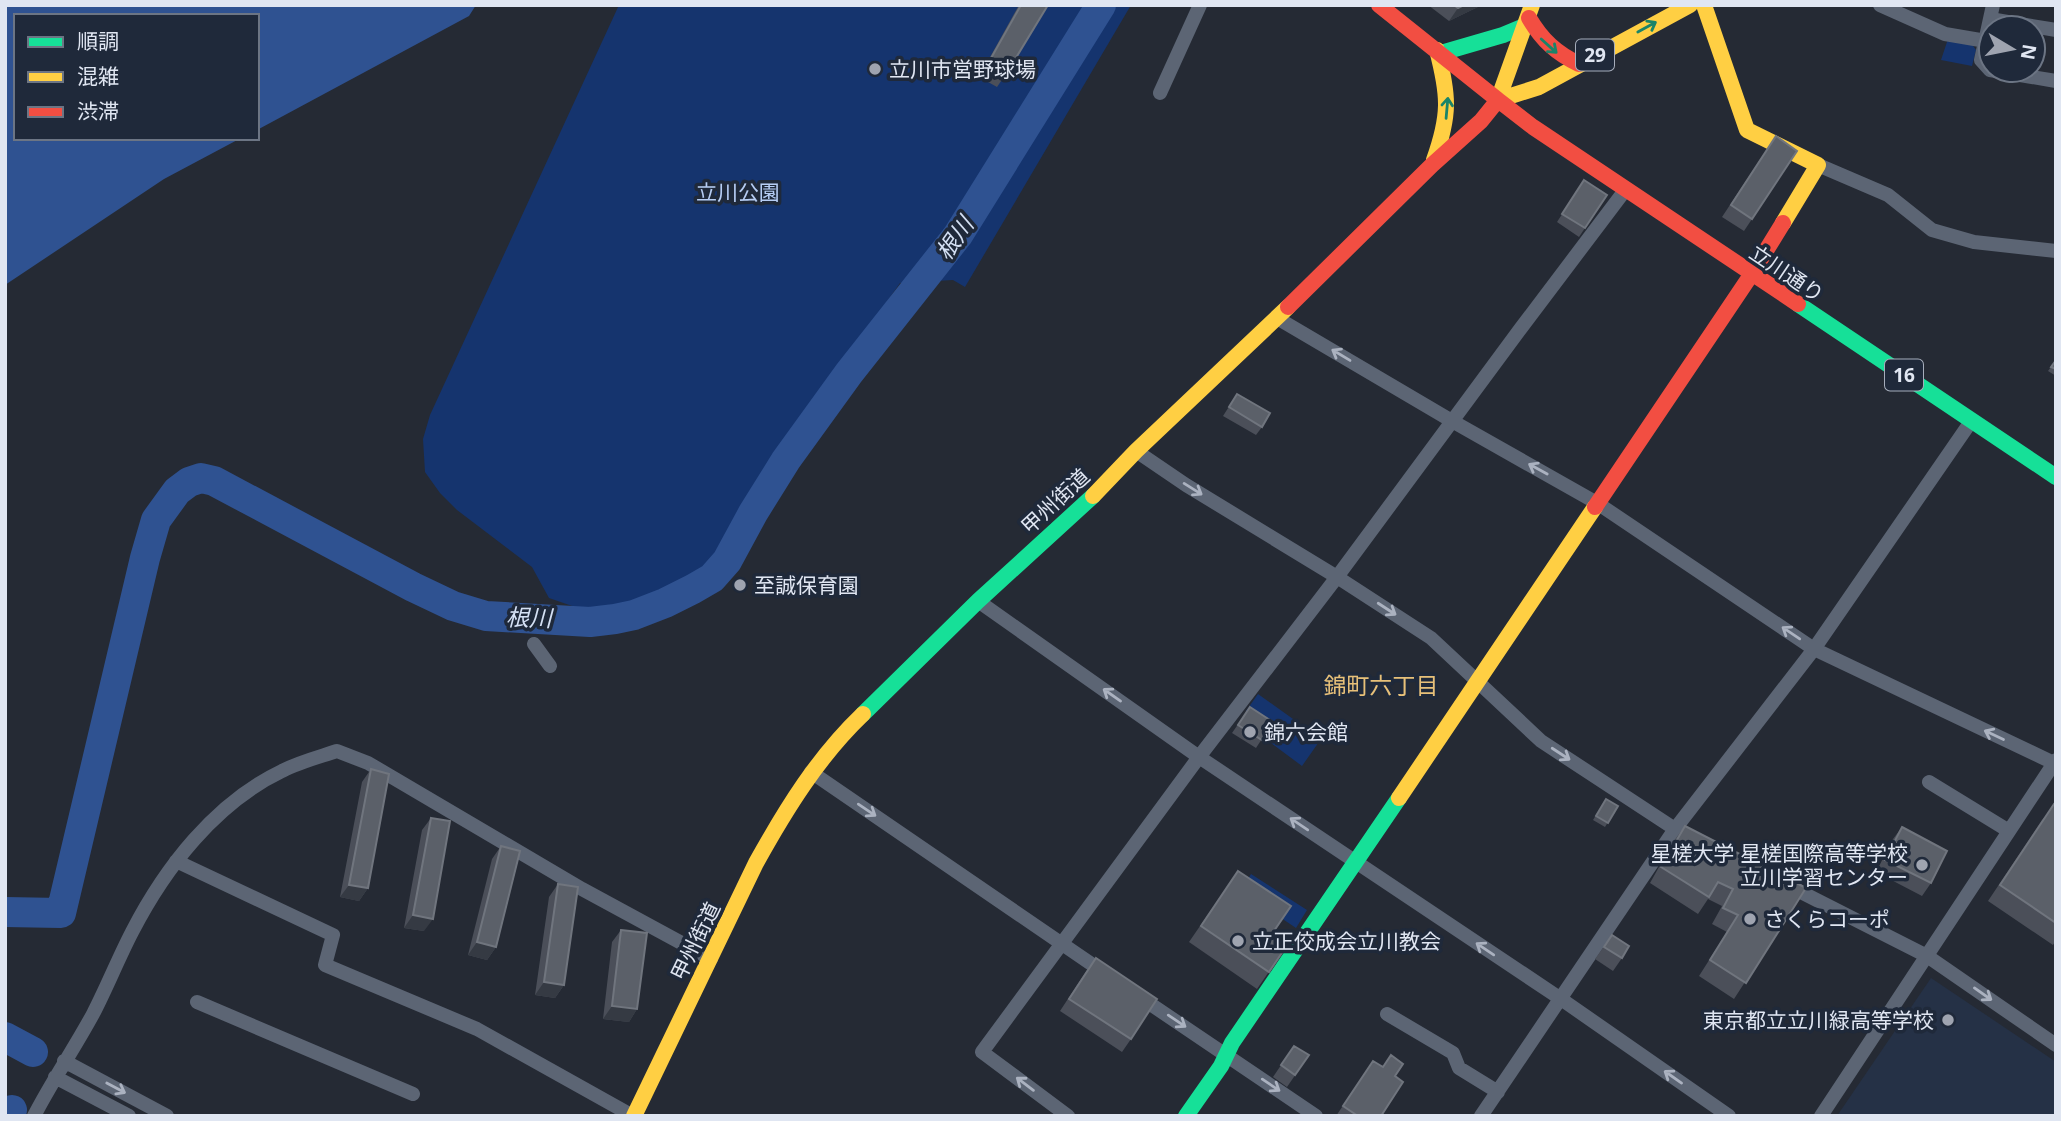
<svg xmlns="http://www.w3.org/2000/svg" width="2061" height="1121" font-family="'Noto Sans','Noto Sans JP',sans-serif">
  <rect width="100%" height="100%" fill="#252a34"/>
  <path fill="#253146" d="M1931,978L2056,1062V1116H1837Z"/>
  <path fill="#15346e" d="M619,5H1131L965,287L953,280L900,283L787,444L722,551L692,581L654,599L621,609L578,608L549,598L532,567L457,510L440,493L425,472L423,439L430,415Z
    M1948,39L1971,43L1976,50L1972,66L1941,60Z
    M1258,694L1321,739L1302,766L1267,740L1273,731L1246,711Z
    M1251,874L1307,910L1296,928L1241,891Z"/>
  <path fill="#2f5291" d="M5,5H476L469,16L257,130V16H16V138H241L164,179L5,285Z"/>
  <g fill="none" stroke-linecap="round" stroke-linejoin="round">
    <path stroke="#2f5291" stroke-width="30" d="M5,912L61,913L145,558L156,520L177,491L189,482L201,478L214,481L413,587L453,606L486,616L590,622L615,619L634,615L665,603L693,589L712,578L727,561L753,513L786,460L849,373L958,235L1101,5
      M5,1037L33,1052
      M9,1116L12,1110"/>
    <path stroke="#5c6574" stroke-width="14" d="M1880,5L1945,34L1986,41
      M1993,5L1981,60L1990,70L2056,81
      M1990,19L2056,30
      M1160,93L1200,5
      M1818,165L1888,195L1932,230L1974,242L2056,251
      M1277,318L1452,421L1597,503L1814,649L2056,764
      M1136,451L1186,485L1337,577L1431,638L1541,741L1675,829L1697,840
      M978,601L1199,757L1561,999L1729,1116
      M534,644L550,666
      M811,772L1106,974
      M1929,782L2009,831
      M176,861L333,935L325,965L477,1029L633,1116
      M1787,885L1927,956L2056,1045
      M1137,995L1316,1116
      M197,1002L413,1094
      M1387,1014L1453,1053L1459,1068L1498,1092
      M64,1061L167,1116
      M55,1077L129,1116
      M34,1116C52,1081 74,1049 93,1014C107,987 118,959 132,932C165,868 215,803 282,771C299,762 319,757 337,751L368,763L582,889L711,959
      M1068,1116L982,1052L1199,757L1337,577L1521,328L1626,189
      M1481,1116L1675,829L1814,649L1972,420
      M1821,1116L2056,760"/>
    <path stroke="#16e098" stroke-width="16" d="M1441,53L1503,35L1527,25
      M1798,304L2056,477
      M863,714L978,601L1093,496
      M1186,1116L1221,1066L1232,1043L1399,798"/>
    <path stroke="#ffcf43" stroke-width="16" d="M1704,5L1747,130L1818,165L1783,223
      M1498,100L1539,87L1690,5
      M1498,100L1532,5
      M1434,160C1450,115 1449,96 1437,50
      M1093,496L1136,451L1288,307
      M1399,798L1595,507
      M634,1116L756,863C786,809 818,757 863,714"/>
    <path stroke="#f24e42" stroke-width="16" d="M1529,18C1542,40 1556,53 1579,64
      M1498,100L1533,127L1798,304
      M1288,307L1432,165L1481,121L1498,100L1379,5
      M1595,507L1751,275L1783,223"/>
  </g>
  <path fill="#4b4f59" d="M1019,5H1048L1008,71L997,87L979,77Z
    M1428,5H1482L1449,21Z
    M1767,149L1752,219L1744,231L1722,217Z
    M1584,180L1607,195L1579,237L1557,222Z
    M2056,360V376L2048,371Z
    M1237,394L1262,427L1256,435L1223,416Z
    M1250,707L1273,722L1256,748L1232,733Z
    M371,769L368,888L359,901L340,897L362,782Z
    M1606,799L1618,806L1605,827L1593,820Z
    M2056,805V940L2053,945L1988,901L2042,820Z
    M431,818L424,931L404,928L422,830Z
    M1685,826L1806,888L1734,999L1699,976L1727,932L1712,924L1722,906L1708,899L1698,914L1650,883L1673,842Z
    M1902,827L1931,883L1922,896L1876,872L1893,839Z
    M501,846L496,947L487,960L468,955L492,859Z
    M1238,871L1274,931L1290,941L1257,989L1189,942Z
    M558,884L564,985L555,998L535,995L549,897Z
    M621,930L637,1009L629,1022L603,1019L612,942Z
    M1612,935L1622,958L1613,971L1595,959Z
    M1087,970L1131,1039L1122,1052L1060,1011Z
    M1294,1046L1309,1055L1287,1087L1273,1077Z
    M1373,1061L1395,1076L1381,1116H1336Z"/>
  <path fill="#353a43" d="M1464,5H1482L1449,21L1458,8Z
    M349,885L368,888L359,901L340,897Z
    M413,915L433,919L424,931L404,928Z
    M477,942L496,947L487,960L468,955Z
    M544,982L564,985L555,998L535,995Z
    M612,1006L637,1009L629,1022L603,1019Z"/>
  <path fill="#5b6069" stroke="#70757e" stroke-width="2" d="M1021,5H1048L1008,71L990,60Z
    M1454,5H1464L1458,8Z
    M1776,136L1797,151L1752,219L1731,205Z
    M1584,180L1607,195L1585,228L1562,214Z
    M2056,360V369L2051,367Z
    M1237,394L1270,413L1262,427L1229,407Z
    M1250,707L1273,722L1262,740L1238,725Z
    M371,769L389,774L368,888L349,885Z
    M1606,799L1618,806L1608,823L1596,816Z
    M2054,804L2056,805V923L2000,885Z
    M431,818L450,821L433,919L413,915Z
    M1685,826L1806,888L1746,983L1710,960L1738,915L1723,908L1733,889L1718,882L1709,897L1661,867Z
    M1902,827L1947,851L1931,883L1885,860Z
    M501,846L520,851L496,947L477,942Z
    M1238,871L1291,906L1274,931L1290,941L1269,972L1201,926Z
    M558,884L578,887L564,985L544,982Z
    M621,930L647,933L637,1009L612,1006Z
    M1612,935L1629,946L1622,958L1604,947Z
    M1096,958L1157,999L1131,1039L1069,999Z
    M1294,1046L1309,1055L1295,1075L1281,1065Z
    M1391,1055L1403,1064L1395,1076L1403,1082L1381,1116H1358L1343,1106L1373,1061L1383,1067Z"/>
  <defs><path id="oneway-shaft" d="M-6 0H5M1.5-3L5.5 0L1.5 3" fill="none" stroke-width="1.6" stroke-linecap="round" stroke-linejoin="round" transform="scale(1.75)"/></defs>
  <g stroke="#1a8469">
    <use href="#oneway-shaft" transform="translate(1647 27) rotate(-29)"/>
    <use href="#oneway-shaft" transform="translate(1549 46) rotate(42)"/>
    <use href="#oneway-shaft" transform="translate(1447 108) rotate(-85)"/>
  </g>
  <g stroke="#abb2c0">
    <use href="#oneway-shaft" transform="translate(1341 355) rotate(-149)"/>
    <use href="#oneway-shaft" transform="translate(1538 469) rotate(-151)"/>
    <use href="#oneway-shaft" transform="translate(1193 489) rotate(32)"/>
    <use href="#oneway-shaft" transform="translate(1387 609) rotate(33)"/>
    <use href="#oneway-shaft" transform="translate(1791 633) rotate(-146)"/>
    <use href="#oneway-shaft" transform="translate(1112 695) rotate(-145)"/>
    <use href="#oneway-shaft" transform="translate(1994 735) rotate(-155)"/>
    <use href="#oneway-shaft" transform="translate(1561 754) rotate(33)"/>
    <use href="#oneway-shaft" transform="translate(867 810) rotate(34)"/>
    <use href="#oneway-shaft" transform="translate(1299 824) rotate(-146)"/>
    <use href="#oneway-shaft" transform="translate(1485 949) rotate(-146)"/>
    <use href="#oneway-shaft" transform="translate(1983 994) rotate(35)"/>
    <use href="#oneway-shaft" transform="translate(1177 1021) rotate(34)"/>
    <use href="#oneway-shaft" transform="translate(1673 1077) rotate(-145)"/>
    <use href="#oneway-shaft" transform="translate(1025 1084) rotate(-143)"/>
    <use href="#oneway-shaft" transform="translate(1271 1085) rotate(34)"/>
    <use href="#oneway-shaft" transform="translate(116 1088) rotate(28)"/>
  </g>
  <g fill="#9fa4b0" stroke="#1f293a" stroke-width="2.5">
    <circle cx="875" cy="69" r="7"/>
    <circle cx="740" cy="585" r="7"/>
    <circle cx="1250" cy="732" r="7"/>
    <circle cx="1922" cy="865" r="7"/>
    <circle cx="1750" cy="919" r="7"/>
    <circle cx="1238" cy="941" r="7"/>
    <circle cx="1948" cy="1020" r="7"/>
  </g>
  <g text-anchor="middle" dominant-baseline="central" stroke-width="7" stroke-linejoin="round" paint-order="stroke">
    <g fill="#1f293a" stroke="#a6adbb" stroke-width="2">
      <rect x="1576" y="39.5" width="38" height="31" rx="5"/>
      <rect x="1885" y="359.5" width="38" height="31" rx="5"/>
    </g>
    <g font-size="19" font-weight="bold" fill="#e0e6f2">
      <text x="1595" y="55">29</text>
      <text x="1904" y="375">16</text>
    </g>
    <g font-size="21" fill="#e0e6f2" stroke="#1f293a" text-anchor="start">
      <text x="889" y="69">立川市営野球場</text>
      <text x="754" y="585">至誠保育園</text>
      <text x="1264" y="732">錦六会館</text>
      <text x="1908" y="853" text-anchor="end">星槎大学 星槎国際高等学校<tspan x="1908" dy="24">立川学習センター</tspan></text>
      <text x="1764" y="919">さくらコーポ</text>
      <text x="1252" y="941">立正佼成会立川教会</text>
      <text x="1934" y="1020" text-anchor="end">東京都立立川緑高等学校</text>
    </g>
    <g font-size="21" fill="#b6cdf4" stroke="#1f293a">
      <text x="738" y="192">立川公園</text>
    </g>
    <g font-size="21" fill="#e0e6f2" stroke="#1f293a">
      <text transform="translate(1787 273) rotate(34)">立川通り</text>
      <text transform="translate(1055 501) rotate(-43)">甲州街道</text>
      <text transform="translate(695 941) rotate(-64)">甲州街道</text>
    </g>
    <g font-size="23" font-style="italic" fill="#d5e1f5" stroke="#1f293a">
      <text transform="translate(954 238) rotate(-55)">根川</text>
      <text transform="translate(529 617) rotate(1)">根川</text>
    </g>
    <g font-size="23" fill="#e7c079" stroke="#1f293a">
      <text x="1381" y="685">錦町六丁目</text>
    </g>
  </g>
  <rect width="2061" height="1121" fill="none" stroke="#e0e6f2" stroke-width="14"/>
  <rect x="14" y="14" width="245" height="126" fill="#1f293a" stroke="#6c7584" stroke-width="2"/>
  <rect x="28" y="37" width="35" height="10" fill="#16e098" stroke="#6c7584" stroke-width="2"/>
  <text x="77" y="49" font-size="21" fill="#e0e6f2">順調</text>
  <rect x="28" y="72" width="35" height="10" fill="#ffcf43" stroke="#6c7584" stroke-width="2"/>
  <text x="77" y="84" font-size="21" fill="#e0e6f2">混雑</text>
  <rect x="28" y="107" width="35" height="10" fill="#f24e42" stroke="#6c7584" stroke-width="2"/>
  <text x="77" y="119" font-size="21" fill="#e0e6f2">渋滞</text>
  <g transform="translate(2012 49) rotate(100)"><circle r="33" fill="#1f293a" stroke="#6c7584" stroke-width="2"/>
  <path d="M0-5L12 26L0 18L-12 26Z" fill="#9fa4b0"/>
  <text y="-10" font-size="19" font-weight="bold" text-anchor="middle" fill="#e0e6f2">N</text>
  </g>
</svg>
